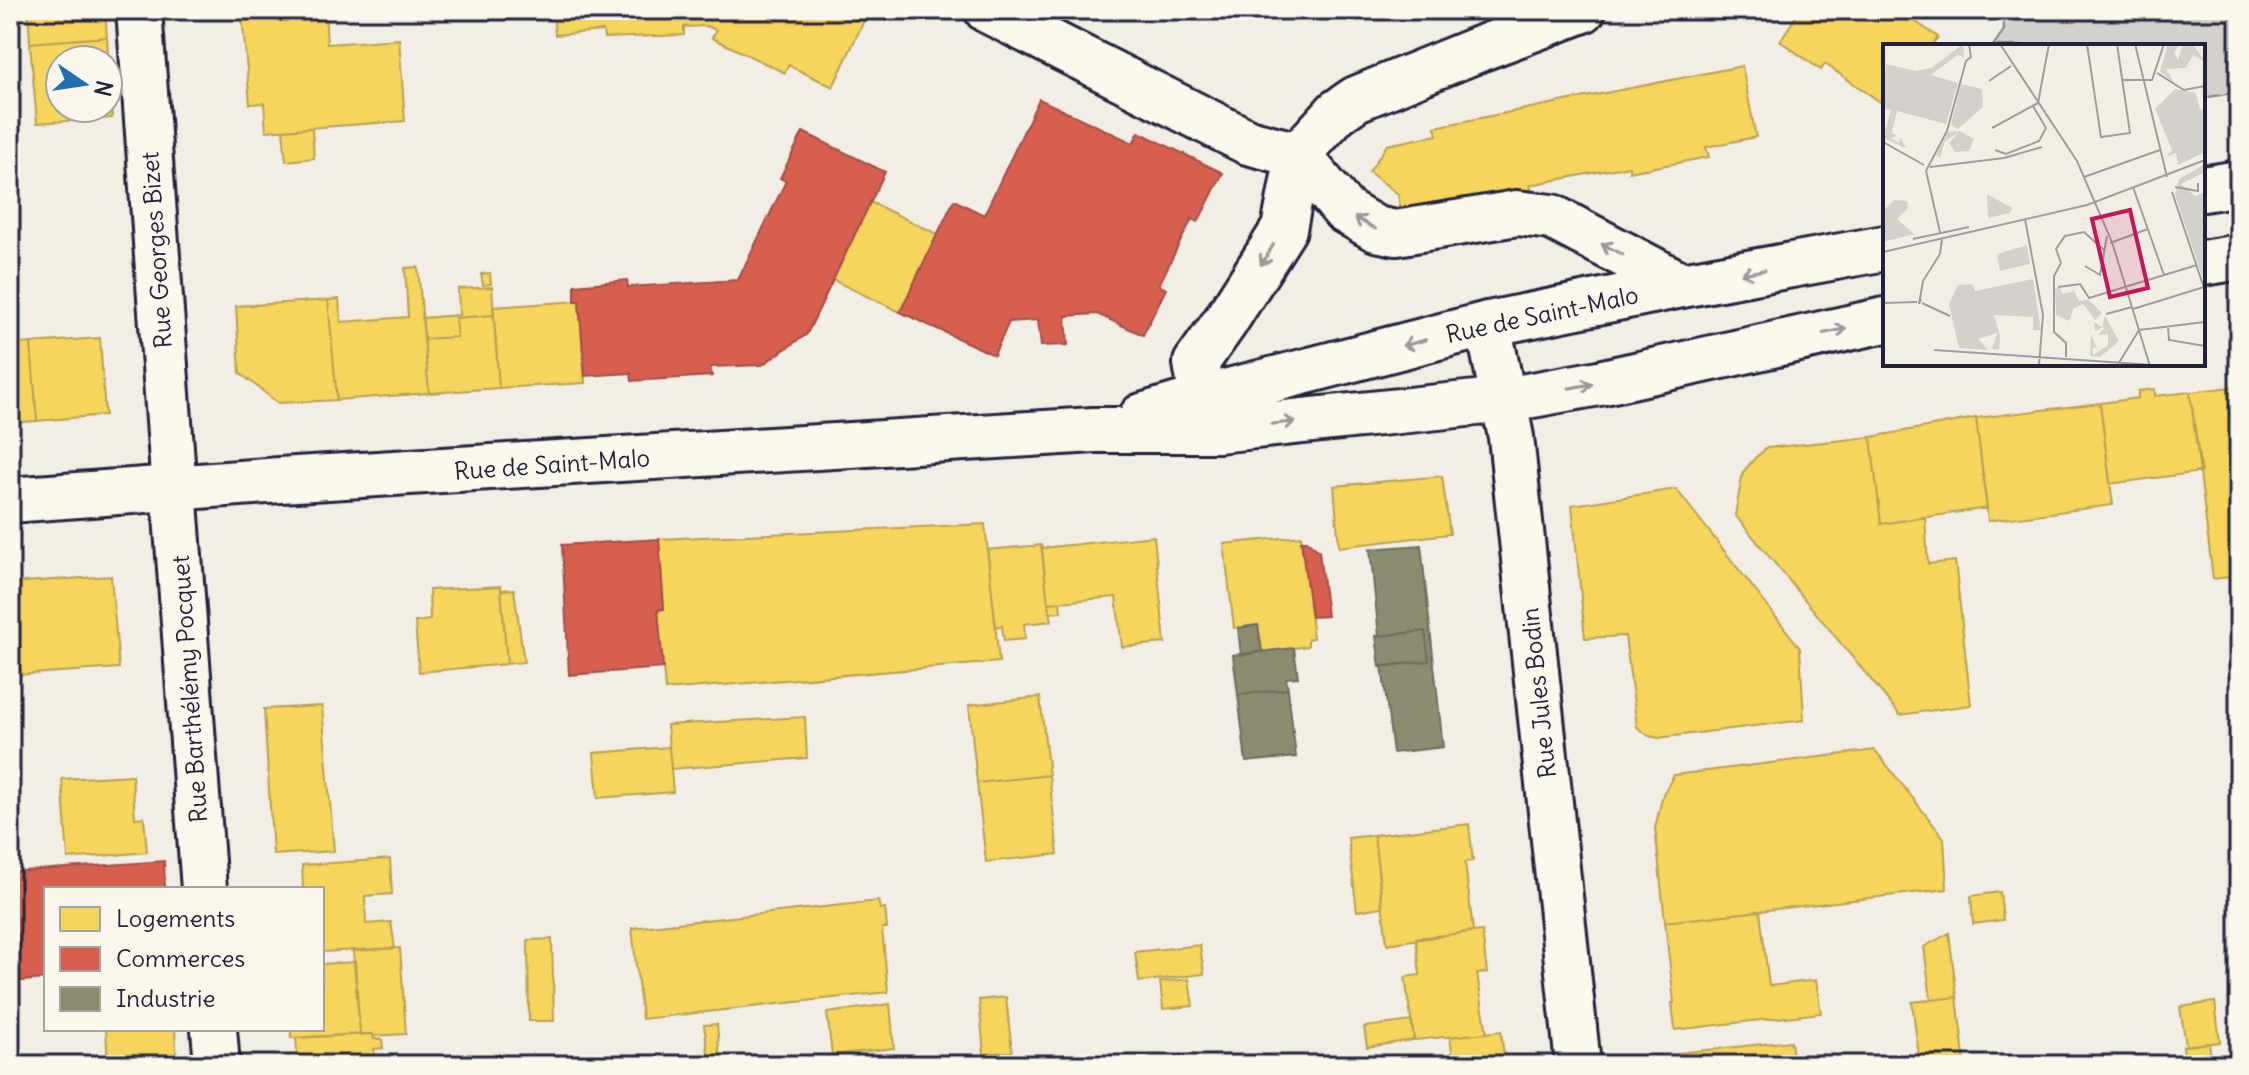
<svg xmlns="http://www.w3.org/2000/svg" width="2249" height="1075" font-family="Delius,sans-serif">
  <rect width="100%" height="100%" fill="#f2eee5"/>
  <filter id="ink" filterUnits="userSpaceOnUse"><feTurbulence type="fractalNoise" baseFrequency=".0125" numOctaves="2"/><feDisplacementMap in="SourceGraphic" scale="16" xChannelSelector="R" yChannelSelector="G"/><feConvolveMatrix kernelMatrix="1 2 1 2 8 2 1 2 1" color-interpolation-filters="sRGB"/></filter>
  <g filter="url(#ink)">
    <path fill="#d4d1cc" stroke="#7b7a84" stroke-width="2" d="M2003,10H2239V92L2203,98V46H1993L2004,30Z"/>
    <path fill="#f6d55c" stroke="#b69f52" stroke-width="2" fill-rule="evenodd" d="M28,10H105L107,37L30,43Z
      M325,10L327,44L399,39L405,121L266,131L264,103L250,104L242,15Z
      M553,10H869L833,87L788,65L785,73L712,38L716,30L706,26L684,27V35L604,38L603,31L555,35Z
      M1800,10H1916L1921,13L1916,22L1938,37L1931,46H1885V105L1825,64L1821,70L1780,41Z
      M107,37L112,118L37,123L30,43ZM60,60H108V108H60Z
      M1742,66L1756,137L1706,147L1709,157L1629,172V166L1530,185L1532,193L1401,212L1398,194L1369,172L1387,145L1437,135L1435,127Z
      M312,128L314,158L286,161L283,130Z
      M870,202L937,234L900,312L833,280Z
      M418,267L429,393L337,400L328,300L339,299L341,322L408,317L405,268Z
      M490,273L491,284L483,285L481,274Z
      M492,287L494,315L455,318L457,337L424,339L422,318L459,315L458,289Z
      M328,300L337,400L278,403L240,373L236,306Z
      M579,301L585,383L499,388L493,307Z
      M494,315L499,388L429,393L424,339L457,337L455,318Z
      M100,338L105,415L37,421L31,343Z
      M31,343L37,421L10,423V345Z
      M2239,386V576L2213,579L2190,392Z
      M2155,389V396L2190,392L2201,472L2110,484L2100,403L2138,398V391Z
      M2100,403L2113,505L1988,521L1976,418Z
      M1976,418L1987,508L1881,524L1871,437Z
      M1871,437L1881,524L1925,517L1928,564L1955,561L1971,705L1900,715L1735,515L1743,472L1756,457L1767,448Z
      M1442,476L1450,534L1339,547L1334,486Z
      M1676,489L1800,648L1804,720L1658,738L1649,736L1637,727L1625,636L1585,638L1572,505Z
      M985,524L999,662L665,690L658,610L664,609L659,539Z
      M1154,536L1165,643L1122,647L1116,597L1048,603L1042,548Z
      M1301,536L1313,638L1308,639V646L1262,652L1258,625L1234,628L1224,544Z
      M1041,545L1048,603L1052,621L1024,624L1025,639L1004,641L1002,626L996,627L987,550Z
      M111,576L119,668L16,675L11,583Z
      M10,583L15,657L10,658Z
      M501,586L507,664L419,672L415,622L430,620L429,590Z
      M514,589L524,662L507,664L501,590Z
      M1060,602L1061,612L1050,613L1049,603Z
      M1040,697L1049,775L977,783L969,705Z
      M322,706L334,851L273,855L264,709Z
      M805,717L807,758L671,769L667,725Z
      M669,747L673,792L598,798L594,753Z
      M1875,750L1944,838L1947,889L1665,922L1655,828L1663,794L1674,775Z
      M132,775L135,818L144,817L147,852L68,859L62,779Z
      M1049,775L1058,854L986,862L977,783Z
      M1469,824L1473,861L1465,862L1473,931L1387,944L1374,835Z
      M1374,835L1382,907L1357,911L1348,838Z
      M390,859L392,894L365,896L366,924L391,922L395,948L322,952V889H303L302,865Z
      M2000,892L2003,920L1973,924L1971,896Z
      M878,901L880,909L885,908L887,928H882L888,992L642,1019L632,928Z
      M1760,911L1769,986L1816,980L1821,1013L1675,1030L1672,1003H1674L1665,922Z
      M1482,931L1487,973L1477,974L1487,1033L1414,1040L1405,977L1420,975L1416,938Z
      M1949,933L1957,997L1931,1000L1924,947Z
      M552,939L554,1021H529L528,940Z
      M1200,945L1204,974L1139,982L1135,952Z
      M400,948L406,1034L373,1036V1034H360L353,951Z
      M355,962L360,1034L291,1038V1029H322V964Z
      M1189,979L1193,1006L1163,1009L1160,982Z
      M1006,997L1012,1052L984,1054L979,1000Z
      M1957,997L1965,1065H1920L1912,1002Z
      M2215,1002L2220,1042L2186,1046L2180,1007Z
      M890,1004L894,1048L832,1055L827,1013Z
      M1412,1021L1414,1040L1367,1047L1364,1027Z
      M717,1024L720,1058L709,1060L704,1025Z
      M106,1029H175L177,1064L108,1065Z
      M1501,1031L1505,1065H1417V1062L1453,1058L1450,1037Z
      M373,1034L374,1039H382L383,1048L374,1049L376,1065H298L296,1038Z
      M1791,1041L1794,1065H1681L1679,1053Z
      M2209,1043L2212,1065H2185L2183,1046Z"/>
    <path fill="#d6604d" stroke="#a04d48" stroke-width="2" d="M1039,99L1133,143L1139,132L1223,173L1198,222L1192,219L1177,248L1159,285L1166,289L1143,335L1097,314L1066,316L1068,345L1041,346L1038,320L1009,322L994,355L900,312L954,200L984,215Z
      M803,132L885,172L807,334L762,365L710,367L712,376L632,381L631,373L585,376L579,301H575V285L627,280L628,287L738,280L786,181L780,178Z
      M659,539L664,609L658,610L663,668L569,675L562,545Z
      M1301,541H1307L1319,551L1327,616L1311,617Z
      M164,861L165,889H46V979L10,982V872Z"/>
    <path fill="#8c8c6e" stroke="#6c6c5f" stroke-width="2" d="M1421,545L1443,747L1393,753L1382,666L1429,661L1425,631L1379,636L1370,549Z
      M1258,625L1262,652L1241,655L1238,628Z
      M1425,631L1429,661L1380,667L1376,636Z
      M1294,648L1298,677L1286,678L1288,689L1238,695L1233,655Z
      M1288,689L1296,757L1246,762L1238,695Z"/>
    <g fill="none" stroke-linecap="round" stroke-linejoin="round">
      <defs>
        <path id="minor" d="M139,10L174,489
          M987,10L1248,142L1298,155L1345,211L1376,229L1396,233L1517,213L1552,217L1682,285
          M1298,155L1337,112L1356,99L1479,49L1583,10
          M1488,324L1511,437L1578,1065
          M1217,430L1202,398L1196,363L1225,322L1284,229L1298,155"/>
        <path id="tertiary" d="M174,489L204,889
          M214,1029L217,1065"/>
        <path id="primary" d="M2203,189L2239,183
          M2203,263L2239,257
          M1142,416L1202,398L1488,324L1682,285L1885,248
          M10,500L280,480L1094,430H1217L1505,400L1599,383L1885,320"/>
      </defs>
      <use href="#minor" stroke="#22223b" stroke-width="50"/>
      <use href="#tertiary" stroke="#22223b" stroke-width="50"/>
      <use href="#primary" stroke="#22223b" stroke-width="50"/>
      <use href="#minor" stroke="#fbf7ec" stroke-width="44"/>
      <use href="#tertiary" stroke="#fbf7ec" stroke-width="44"/>
      <use href="#primary" stroke="#fbf7ec" stroke-width="44"/>
    </g>
    <defs><path id="oneway-shaft" d="M-6 0H5M1.5-3L5.5 0L1.5 3" fill="none" stroke-width="1.6" stroke-linecap="round" stroke-linejoin="round" transform="scale(2)"/></defs>
    <g stroke="#99979c">
      <use href="#oneway-shaft" transform="translate(1365 223) rotate(-151)"/>
      <use href="#oneway-shaft" transform="translate(1612 249) rotate(-153)"/>
      <use href="#oneway-shaft" transform="translate(1267 255) rotate(122)"/>
      <use href="#oneway-shaft" transform="translate(1753 272) rotate(170)"/>
      <use href="#oneway-shaft" transform="translate(1835 331) rotate(-12)"/>
      <use href="#oneway-shaft" transform="translate(1414 343) rotate(165)"/>
      <use href="#oneway-shaft" transform="translate(1581 386) rotate(-10)"/>
      <use href="#oneway-shaft" transform="translate(1283 423) rotate(-6)"/>
    </g>
  </g>
  <g text-anchor="middle" dominant-baseline="central" stroke-width="8" stroke-linejoin="round" paint-order="stroke">
    <g font-size="24" fill="#22223b" stroke="#fbf7ec">
      <text transform="translate(156 250) rotate(-94)">Rue Georges Bizet</text>
      <text transform="translate(1542 314) rotate(-12)">Rue de Saint-Malo</text>
      <text transform="translate(552 464) rotate(-4)">Rue de Saint-Malo</text>
      <text transform="translate(189 689) rotate(-94)">Rue Barthélémy Pocquet</text>
      <text transform="translate(1538 693) rotate(-96)">Rue Jules Bodin</text>
    </g>
  </g>
  <g transform="translate(1883 44)">
    <rect width="322" height="322" fill="#f2eee5"/>
    <path d="M80,0L81,13L74,11L48,31L75,39L63,80L14,67L9,89L14,92L8,94L16,99L17,93L23,104L0,94L8,66L0,64L3,20L32,27L48,24ZM285,0L296,1L291,9L295,16L300,0H310L322,18L310,11L303,24L283,25L291,39L277,28ZM78,40L99,45L100,63L75,85L68,81ZM292,45L313,49L317,66L322,65V108L295,121L293,109L283,113L289,106L272,65ZM77,87L91,95L86,107L72,108L66,99L76,88L62,97L57,114L53,111L65,88ZM322,120V128L298,140L312,152L322,148V241L292,151L296,135ZM104,150L129,164L127,169L105,174ZM11,156L24,157L25,164L14,175L31,190L0,198V167ZM144,201L147,220L117,227L114,210ZM150,235L158,286H150V273L111,271L117,292L116,306L109,305L114,289L95,295L105,306L76,304L66,260L75,241L89,240L92,247ZM177,243L179,250L191,247L196,257L206,256L219,269L212,276L200,260L191,264L186,277L173,271L172,245ZM222,272L236,297L217,313L207,312L208,291L214,304L210,303V311L225,301V290L215,291L223,282L212,287L211,278L219,283Z" fill="#d4d1cc"/>
    <path fill="none" stroke="#9f9ca1" stroke-width="2" d="M117,0L194,117L229,198L267,322M204,0L218,93L247,89L234,0M252,0L284,133M274,29L301,46L322,42M239,36H269L281,0M106,37L128,22M150,62L163,84M109,84L155,59L166,0M0,98L41,121M112,106L123,110L156,97L163,84M47,123L121,114L159,103M201,133L277,106M250,143L281,231M292,143L315,147V139M289,148L322,247M142,175L160,271L156,322M57,188L43,127L64,87L83,17L88,13L86,0M30,195L86,183M227,199L265,185M0,208L204,161L322,116M178,219L171,232V288L183,299V313M178,219L173,205L182,192L201,188L222,207M202,222L217,231L224,192M175,243L197,240L206,254L314,221M38,255L36,260L40,237L57,210L59,195M0,259L34,258M39,259L67,272M250,265L321,243M223,270L249,263M285,282L286,296L322,302M256,286L322,278M51,306L285,322M234,322L256,286"/>
    <path fill="#c2185b" fill-opacity="0.15" stroke="#c2185b" stroke-width="4" d="M247,166L265,244L227,253L209,175Z"/>
    <rect width="322" height="322" fill="none" stroke="#22223b" stroke-width="4"/>
  </g>
  <rect width="2249" height="1075" fill="none" stroke="#fbf7ec" stroke-width="40"/>
  <rect x="20" y="20" width="2209" height="1035" fill="none" stroke="#22223b" stroke-width="3" filter="url(#ink)"/>
  <rect x="44" y="887" width="280" height="144" fill="#fbf7ec" stroke="#a4a2a5" stroke-width="2"/>
  <rect x="60" y="907" width="40" height="24" fill="#f6d55c" stroke="#a4a2a5" stroke-width="2"/>
  <text x="116" y="927" font-size="24" fill="#22223b">Logements</text>
  <rect x="60" y="947" width="40" height="24" fill="#d6604d" stroke="#a4a2a5" stroke-width="2"/>
  <text x="116" y="967" font-size="24" fill="#22223b">Commerces</text>
  <rect x="60" y="987" width="40" height="24" fill="#8c8c6e" stroke="#a4a2a5" stroke-width="2"/>
  <text x="116" y="1007" font-size="24" fill="#22223b">Industrie</text>
  <g transform="translate(84 84) rotate(103)"><circle r="38" fill="#fbf7ec" stroke="#a4a2a5" stroke-width="2"/>
  <path d="M0-6L14 30L0 20L-14 30Z" fill="#1f6fb2"/>
  <text y="-12" font-size="22" font-weight="bold" text-anchor="middle" fill="#22223b">N</text>
  </g>
</svg>
